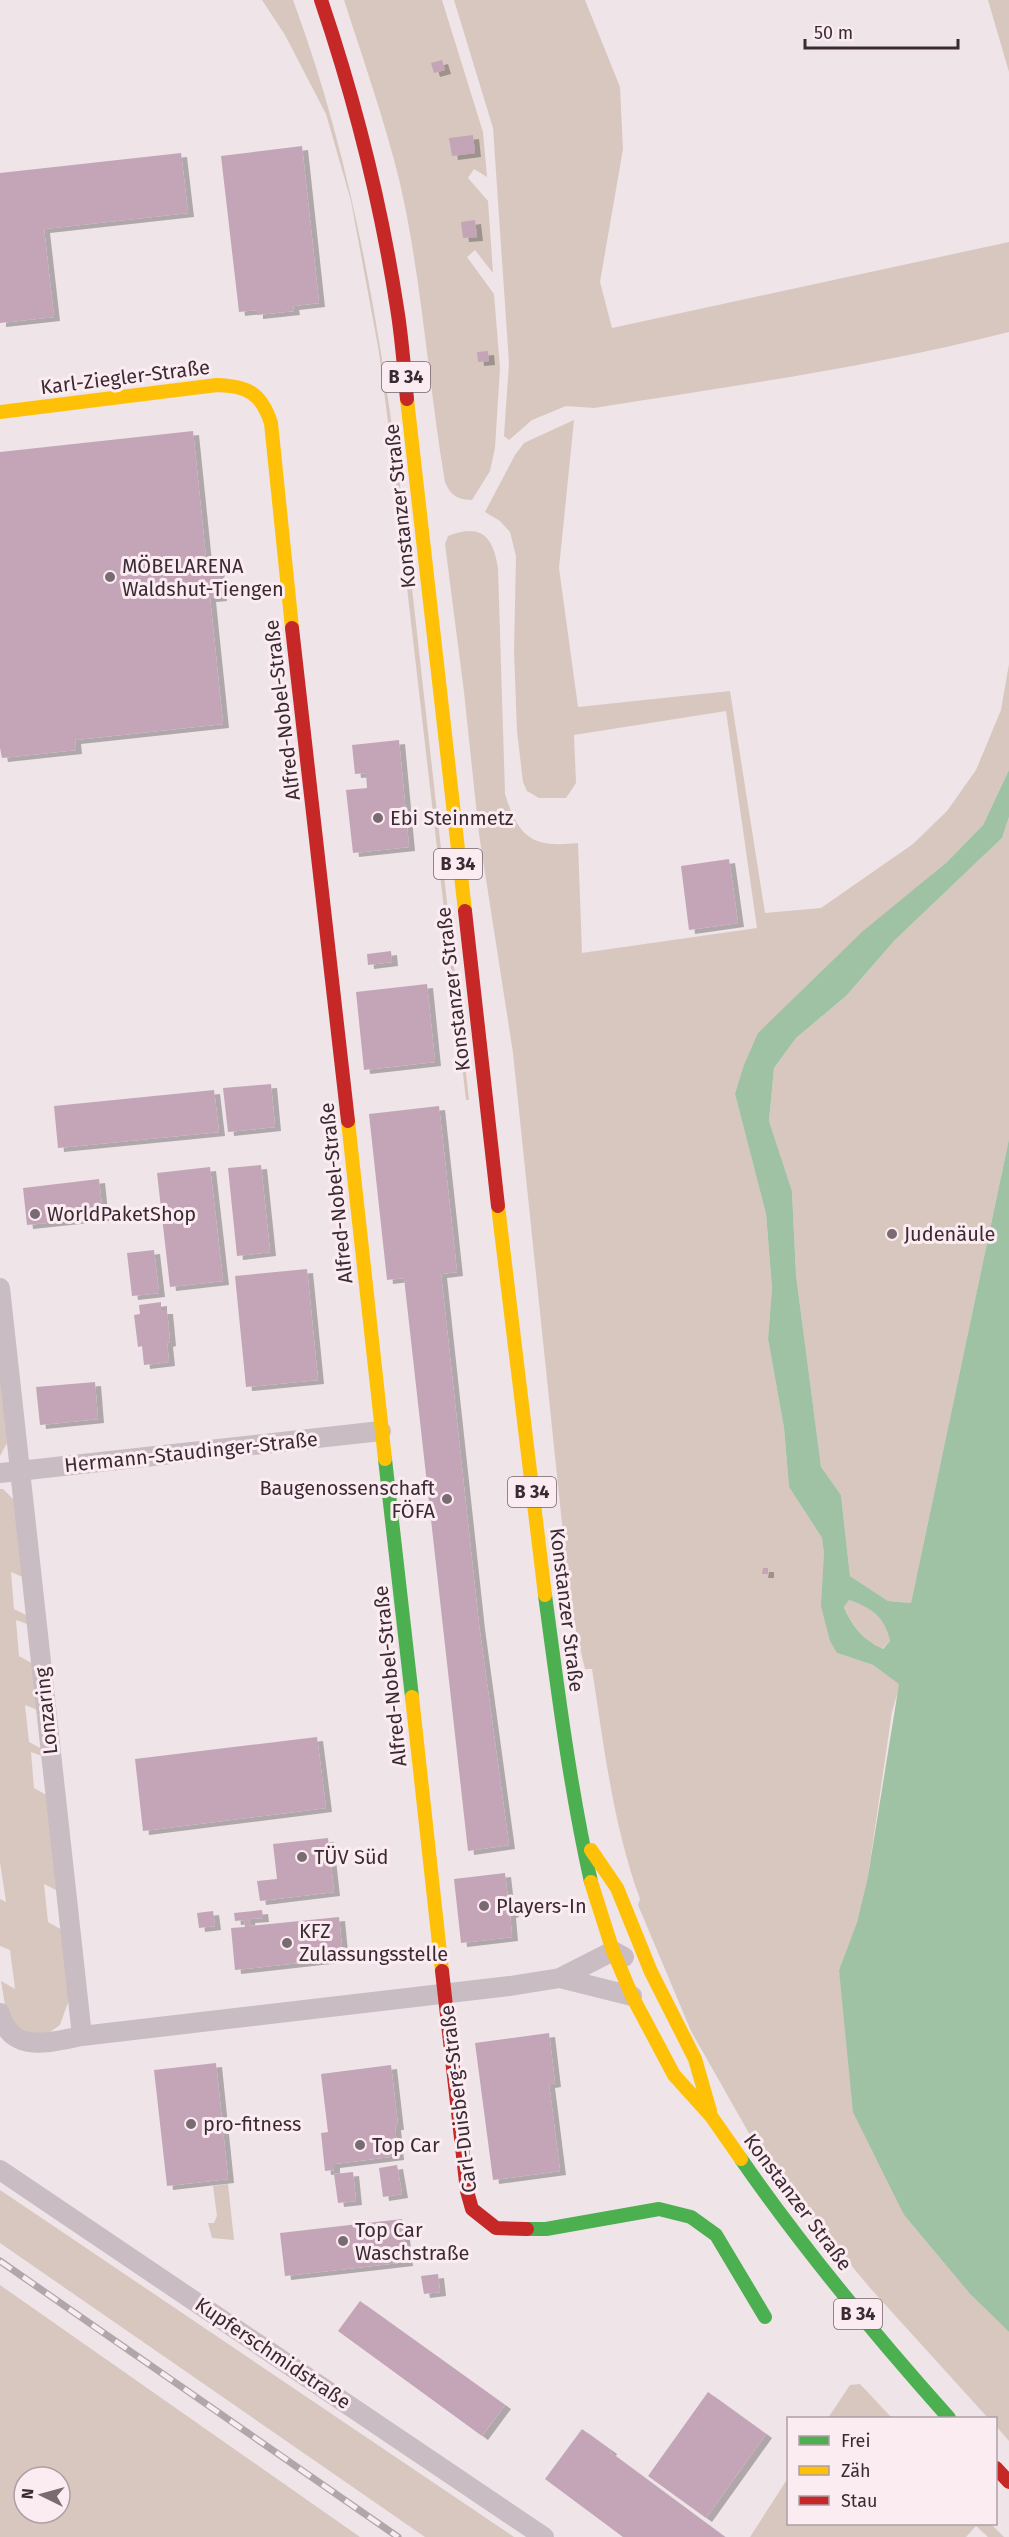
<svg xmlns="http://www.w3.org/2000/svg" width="1009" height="2537" font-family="'Fira Sans',sans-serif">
  <defs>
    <filter id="shadow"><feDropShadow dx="6" dy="4" stdDeviation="0" flood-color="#0004"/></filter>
  </defs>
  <rect width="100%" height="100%" fill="#efe4e8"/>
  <path fill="#d8c7bf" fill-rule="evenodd" d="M262,0H293C353,161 380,330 402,500L398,501L379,352L351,201L326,114L285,35Z
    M344,0H442L483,132L487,177L474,169L468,178L488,201L493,273L475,250L467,257L494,294L500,368L495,448L490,471L472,500C458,500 450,495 445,482C428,382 422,278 399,179C384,119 363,59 344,0Z
    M454,0H585L620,87L623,149L600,282L612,328L1009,242V332C872,367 733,386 594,408L566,406L532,420L509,440L504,436L509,363L493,128Z
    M988,0H1009V72Z
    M574,420L559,568L578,707L730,691L765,913L821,908L913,844L947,811L976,770L1001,710L1009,664V770L983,825L946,863L906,897L735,1094L766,1214L772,1288L768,1339L784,1428L789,1487L822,1538L837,1653L873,1665L900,1684L892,1712L868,1876L857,1922L839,1970L847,2030L904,2215L970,2294L1009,2332V2441L996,2426V2418H988L871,2289L767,2165L691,2031L638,1905L640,1899C613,1825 604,1747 592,1669H585L571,1610L513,1053L479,834L464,692L445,544L448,536C481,523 493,536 498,568L505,794C519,838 532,848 578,843L582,953L757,928L726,711L574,735L576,783L566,798H539L527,791L523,782L517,731L514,651L516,556L510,532L500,521L485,512L515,455L524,443Z
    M408,552L469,1100H466L403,553Z
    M1009,817V1139L911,1603L888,1601L850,1576L841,1495L821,1468L796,1275L792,1191L769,1121L774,1068L796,1038L846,996L895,940L1002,838Z
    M0,1346L7,1443L0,1456Z
    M0,1489H3L14,1500L25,1578L11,1572L14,1609L30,1617V1625L16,1620L19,1656L35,1665L40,1711L25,1705L29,1742L44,1750L45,1757L31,1752L34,1788L50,1797L60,1892L44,1884L48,1922L64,1931L70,1997L60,2025L47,2034L25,2033L7,2017L1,1981L15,1989L10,1950L0,1946V1899L6,1902L0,1862Z
    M849,1600C872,1608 885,1616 890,1641L882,1649C863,1639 852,1626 844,1606Z
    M228,2184L234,2240L212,2238L208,2223H214L217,2216L213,2186Z
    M0,2190L55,2227L514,2537H425L0,2243Z
    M0,2285L360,2537H0ZM24,2477H60V2513H24Z
    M860,2384L892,2418H828L850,2385Z
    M788,2478V2524H991L1004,2537H988L976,2526L966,2537H750Z"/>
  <path fill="#9ec2a3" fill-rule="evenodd" d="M1009,770V817L1002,838L895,940L846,996L796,1038L774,1068L769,1121L792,1191L796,1275L821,1467L841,1495L850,1576L888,1601L911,1603L1009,1139V2332L970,2294L904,2215L853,2112L839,1970L857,1922L868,1876L899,1684L873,1665L837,1653L830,1641L821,1606L824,1554L822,1538L789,1487L784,1428L768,1339L772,1288L766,1214L735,1094L744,1065L758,1033L863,931L946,863L983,825ZM849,1600C872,1608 885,1617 890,1641L883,1649C863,1640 852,1626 844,1607Z"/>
  <path fill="#c4a5b8" filter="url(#shadow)" d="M442,60L445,70L434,73L431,63Z
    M473,135L475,153L452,156L449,138Z
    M302,146L319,303L293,306L294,311L257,315V310L239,312L221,156Z
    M181,153L188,213L44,229L54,317L0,323V173Z
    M475,220L477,237L463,238L461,222Z
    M488,351L489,361L478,362L477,352Z
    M193,431L206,558L217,557L221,597L210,598L223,724L75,740L76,750L2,758L0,748V452Z
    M399,740L409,847L353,853L346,790L367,788L366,773L355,774L352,745Z
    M729,859L738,923L689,930L681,866Z
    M391,951L392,962L368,965L367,954Z
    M427,984L435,1062L364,1070L356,992Z
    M271,1084L275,1127L228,1132L223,1088Z
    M214,1090L219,1132L58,1148L54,1106Z
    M439,1106L457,1272L441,1274L479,1625L509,1845L468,1851L404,1278L387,1280L369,1114Z
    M261,1165L270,1252L237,1256L228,1168Z
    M210,1167L223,1281L170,1287L157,1173Z
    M99,1179L103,1217L27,1225L23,1188Z
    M154,1250L159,1293L132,1296L127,1253Z
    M307,1269L318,1380L246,1387L235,1276Z
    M161,1302V1310H167L170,1342L167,1343L169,1362L144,1365L142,1346L138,1347L134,1315L140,1314L139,1305Z
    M95,1382L98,1419L40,1425L36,1387Z
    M763,1568H768V1574H762Z
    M317,1737L326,1808L143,1831L135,1759Z
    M328,1838L334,1892L260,1901L257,1881L277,1879L273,1844Z
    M505,1873L508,1899L511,1898L513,1913L510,1914L512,1937L461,1943L454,1879Z
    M262,1910L263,1918L249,1919L250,1926L339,1917L343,1958L235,1970L231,1928L245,1927L244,1920L235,1921L234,1913Z
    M213,1911L215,1926L199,1928L197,1913Z
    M549,2033L555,2083L549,2084L560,2171L493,2180L475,2043Z
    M216,2063L228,2179L167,2186L154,2070Z
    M391,2065L398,2126H395L398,2156L334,2164V2170L325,2171L321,2133L328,2132L321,2074Z
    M397,2165L402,2194L383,2197L379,2168Z
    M353,2172L356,2201L338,2203L334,2174Z
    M402,2219L407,2262L285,2276L280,2233Z
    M438,2274L440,2292L424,2294L421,2276Z
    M360,2301L505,2405L482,2436L338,2331Z
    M708,2392L766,2434L706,2518L648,2476Z
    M582,2429L611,2450L610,2452L725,2537H623L545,2479Z"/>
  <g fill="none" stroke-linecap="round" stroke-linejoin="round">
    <path stroke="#c9bcc2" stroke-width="20" d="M0,1288L82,2036
      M0,1473L381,1431
      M560,1978L632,1996
      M0,2013C11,2055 50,2042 82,2036L510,1986L560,1978L613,1951L624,1957
      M0,2170L544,2537"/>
    <path stroke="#4caf50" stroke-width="14" d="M385,1459L412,1697
      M545,1595C558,1692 570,1788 591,1882
      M741,2159C804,2250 875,2335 949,2418
      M527,2229H546L659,2209L691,2217L716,2235L765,2317"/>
    <path stroke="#ffc107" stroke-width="14" d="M407,399L465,911
      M0,412L217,385C248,386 261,393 271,423L292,628
      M348,1121L385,1459
      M498,1206L545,1595
      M412,1697L442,1971
      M591,1850L617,1888L651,1972L695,2059L710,2111
      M591,1882L613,1951L632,1996L674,2075L711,2116L741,2159"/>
    <path stroke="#c62828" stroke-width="14" d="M321,0C355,100 381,204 397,308C402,338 404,369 407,399
      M292,628L348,1121
      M465,911L498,1206
      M442,1971L467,2191L472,2209L496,2228L527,2229
      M996,2468L1009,2482"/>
    <defs>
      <path id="rail" d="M0,2261L398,2537"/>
    </defs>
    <use href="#rail" stroke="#b1a7ab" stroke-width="7"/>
    <use href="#rail" stroke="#fbecf1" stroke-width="4.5" stroke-dasharray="14" stroke-linecap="butt"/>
  </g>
  <g fill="#7a6b72" stroke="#fbecf1" stroke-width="2">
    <circle cx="110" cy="577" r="6"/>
    <circle cx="378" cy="818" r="6"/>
    <circle cx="35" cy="1214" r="6"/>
    <circle cx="892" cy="1234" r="6"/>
    <circle cx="447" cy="1499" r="6"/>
    <circle cx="302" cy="1857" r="6"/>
    <circle cx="484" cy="1906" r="6"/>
    <circle cx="287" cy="1943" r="6"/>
    <circle cx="191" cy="2124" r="6"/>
    <circle cx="360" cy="2145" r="6"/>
    <circle cx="343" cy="2241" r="6"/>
  </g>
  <g text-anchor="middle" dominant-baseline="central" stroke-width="6" stroke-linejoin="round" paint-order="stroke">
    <g fill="#fbecf1" stroke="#75646c" stroke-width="1.5">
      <rect x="382" y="362" width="48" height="30" rx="4.5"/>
      <rect x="434" y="849" width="48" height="30" rx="4.5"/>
      <rect x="508" y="1477" width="48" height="30" rx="4.5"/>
      <rect x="834" y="2299" width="48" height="30" rx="4.5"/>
    </g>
    <g font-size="18" font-weight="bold" fill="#3b2a33">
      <text x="406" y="377">B 34</text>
      <text x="458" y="864">B 34</text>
      <text x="532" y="1492">B 34</text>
      <text x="858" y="2314">B 34</text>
    </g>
    <g font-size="20" fill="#3b2a33" stroke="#fbecf1">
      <text transform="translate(125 377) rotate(-7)">Karl-Ziegler-Straße</text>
      <text transform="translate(400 506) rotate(-96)">Konstanzer Straße</text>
      <text transform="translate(282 710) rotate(-97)">Alfred-Nobel-Straße</text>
      <text transform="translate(453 989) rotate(-97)">Konstanzer Straße</text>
      <text transform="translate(336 1193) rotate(-96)">Alfred-Nobel-Straße</text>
      <text transform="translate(191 1452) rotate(-6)">Hermann-Staudinger-Straße</text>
      <text transform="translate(567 1610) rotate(83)">Konstanzer Straße</text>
      <text transform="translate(390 1676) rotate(-96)">Alfred-Nobel-Straße</text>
      <text transform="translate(46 1711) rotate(-96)">Lonzaring</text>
      <text transform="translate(458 2099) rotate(-97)">Carl-Duisberg-Straße</text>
      <text transform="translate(798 2202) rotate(53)">Konstanzer Straße</text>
      <text transform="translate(273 2353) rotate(34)">Kupferschmidstraße</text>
    </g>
    <g font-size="20" fill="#3b2a33" stroke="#fbecf1" text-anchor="start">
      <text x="122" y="566">MÖBELARENA<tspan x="122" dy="23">Waldshut-Tiengen</tspan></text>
      <text x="390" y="818">Ebi Steinmetz</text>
      <text x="47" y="1214">WorldPaketShop</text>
      <text x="904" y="1234">Judenäule</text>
      <text x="435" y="1488" text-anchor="end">Baugenossenschaft<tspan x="435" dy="23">FÖFA</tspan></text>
      <text x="314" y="1857">TÜV Süd</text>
      <text x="496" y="1906">Players-In</text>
      <text x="299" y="1931">KFZ<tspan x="299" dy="23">Zulassungsstelle</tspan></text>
      <text x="203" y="2124">pro-fitness</text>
      <text x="372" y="2145">Top Car</text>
      <text x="355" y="2230">Top Car<tspan x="355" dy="23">Waschstraße</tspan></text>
    </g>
  </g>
  <rect x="787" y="2417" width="210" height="108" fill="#fbecf1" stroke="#ae9ea5" stroke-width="1.5"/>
  <rect x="799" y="2436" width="30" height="9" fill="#4caf50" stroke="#ae9ea5" stroke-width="1.5"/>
  <text x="841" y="2447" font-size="18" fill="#3b2a33">Frei</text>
  <rect x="799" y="2466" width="30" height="9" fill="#ffc107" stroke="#ae9ea5" stroke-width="1.5"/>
  <text x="841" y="2477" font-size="18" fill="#3b2a33">Zäh</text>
  <rect x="799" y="2496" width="30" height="9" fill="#c62828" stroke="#ae9ea5" stroke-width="1.5"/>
  <text x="841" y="2507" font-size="18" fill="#3b2a33">Stau</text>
  <g transform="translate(42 2495) rotate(275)"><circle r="28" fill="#fbecf1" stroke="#ae9ea5" stroke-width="1.5"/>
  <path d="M0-4.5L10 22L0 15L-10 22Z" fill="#7a6b72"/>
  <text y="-9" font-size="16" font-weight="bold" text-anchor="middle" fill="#3b2a33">N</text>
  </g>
  <path d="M805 39v9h153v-9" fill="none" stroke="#3b2a33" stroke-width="3"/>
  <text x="814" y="39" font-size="18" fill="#3b2a33" stroke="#fbecf1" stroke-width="4.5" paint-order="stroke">50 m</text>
</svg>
